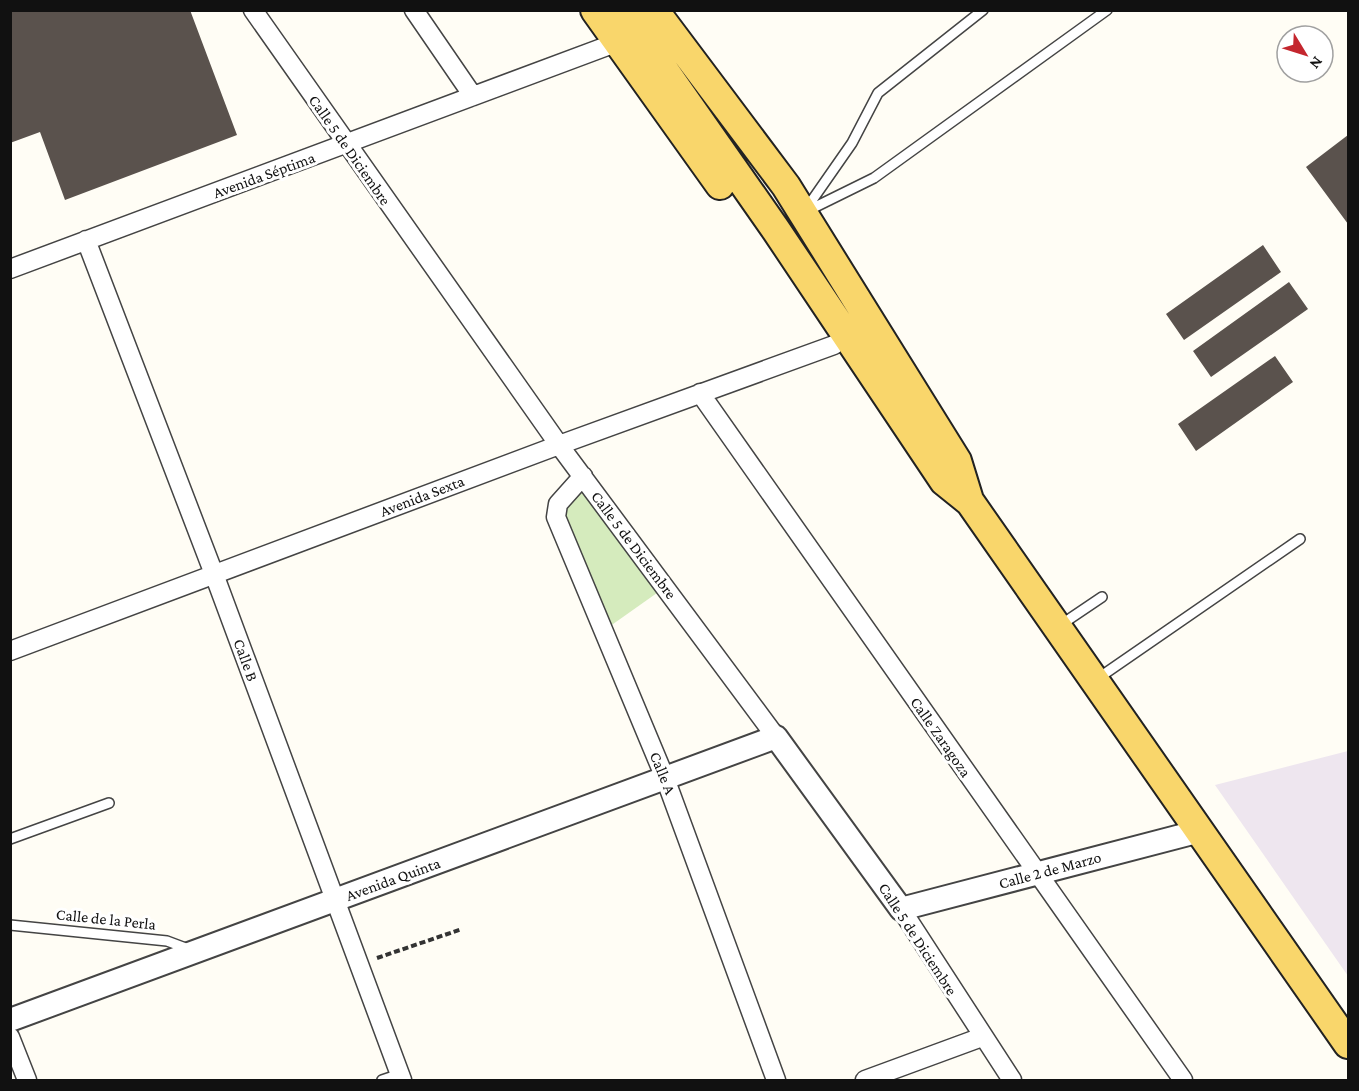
<svg xmlns="http://www.w3.org/2000/svg" width="1359" height="1091" font-family="'Crimson Pro',serif">
  <rect width="100%" height="100%" fill="#fffdf5"/>
  <path fill="#eee6ef" d="M1348,751V976L1215,785Z"/>
  <path fill="#d5ebbd" d="M583,480L664,588L606,629L558,513Z"/>
  <path fill="#5a524d" d="M10,10H190L237,135L65,200L40,132L10,143Z
    M1348,135V224L1306,167Z
    M1263,245L1281,272L1184,340L1166,314Z
    M1289,282L1308,309L1211,377L1193,351Z
    M1275,356L1293,382L1196,451L1178,424Z"/>
  <g fill="none" stroke-linecap="round" stroke-linejoin="round">
    <defs>
      <path id="service" d="M806,209L852,143L878,93L983,10
        M805,212L874,178L1107,10
        M1059,626L1102,597
        M1097,679L1300,539
        M10,839L109,803
        M10,925L167,941L191,950
        M382,1080L400,1074"/>
      <path id="minor" d="M253,10L559,445L776,737
        M414,10L473,96
        M86,240L214,574L402,1080
        M10,269L618,42
        M700,393L1183,1080
        M583,476L558,504L556,517L665,778L776,1080
        M10,651L559,445L834,345
        M901,909L1012,1080
        M10,1037L27,1080
        M865,1080L982,1037"/>
      <path id="tertiary" d="M10,1020L776,737L901,909L1200,831"/>
      <path id="primary" d="M595,10L720,185
        M622,10L776,230L944,481L970,502L1348,1044
        M654,10L786,186L957,461L969,500"/>
    </defs>
    <use href="#service" stroke="#444" stroke-width="12"/>
    <use href="#minor" stroke="#444" stroke-width="21"/>
    <use href="#tertiary" stroke="#444" stroke-width="26"/>
    <use href="#primary" stroke="#222" stroke-width="32"/>
    <path stroke="#333" stroke-width="4" stroke-dasharray="6 3" stroke-linecap="butt" d="M377,958L462,929"/>
    <use href="#service" stroke="#fff" stroke-width="9"/>
    <use href="#minor" stroke="#fff" stroke-width="18"/>
    <use href="#tertiary" stroke="#fff" stroke-width="22"/>
    <use href="#primary" stroke="#f9d66b" stroke-width="28"/>
  </g>
  <g text-anchor="middle" dominant-baseline="central" stroke-width="6" stroke-linejoin="round" paint-order="stroke">
    <g font-size="16" fill="#111" stroke="#fff">
      <text transform="translate(350 150) rotate(55)">Calle 5 de Diciembre</text>
      <text transform="translate(264 175) rotate(-20)">Avenida Séptima</text>
      <text transform="translate(422 496) rotate(-21)">Avenida Sexta</text>
      <text transform="translate(634 545) rotate(53)">Calle 5 de Diciembre</text>
      <text transform="translate(246 660) rotate(70)">Calle B</text>
      <text transform="translate(941 737) rotate(55)">Calle Zaragoza</text>
      <text transform="translate(663 773) rotate(68)">Calle A</text>
      <text transform="translate(1050 870) rotate(-15)">Calle 2 de Marzo</text>
      <text transform="translate(393 879) rotate(-20)">Avenida Quinta</text>
      <text transform="translate(106 919) rotate(6)">Calle de la Perla</text>
      <text transform="translate(918 939) rotate(57)">Calle 5 de Diciembre</text>
    </g>
  </g>
  <rect width="1359" height="1091" fill="none" stroke="#111111" stroke-width="24"/>
  <g transform="translate(1305 54) rotate(128)"><circle r="28" fill="#ffffff" stroke="#a0a0a0" stroke-width="1.5"/>
  <path d="M0-4.5L10 22L0 15L-10 22Z" fill="#c4262e"/>
  <text y="-9" font-size="16" font-weight="bold" text-anchor="middle" fill="#111111">N</text>
  </g>
</svg>
